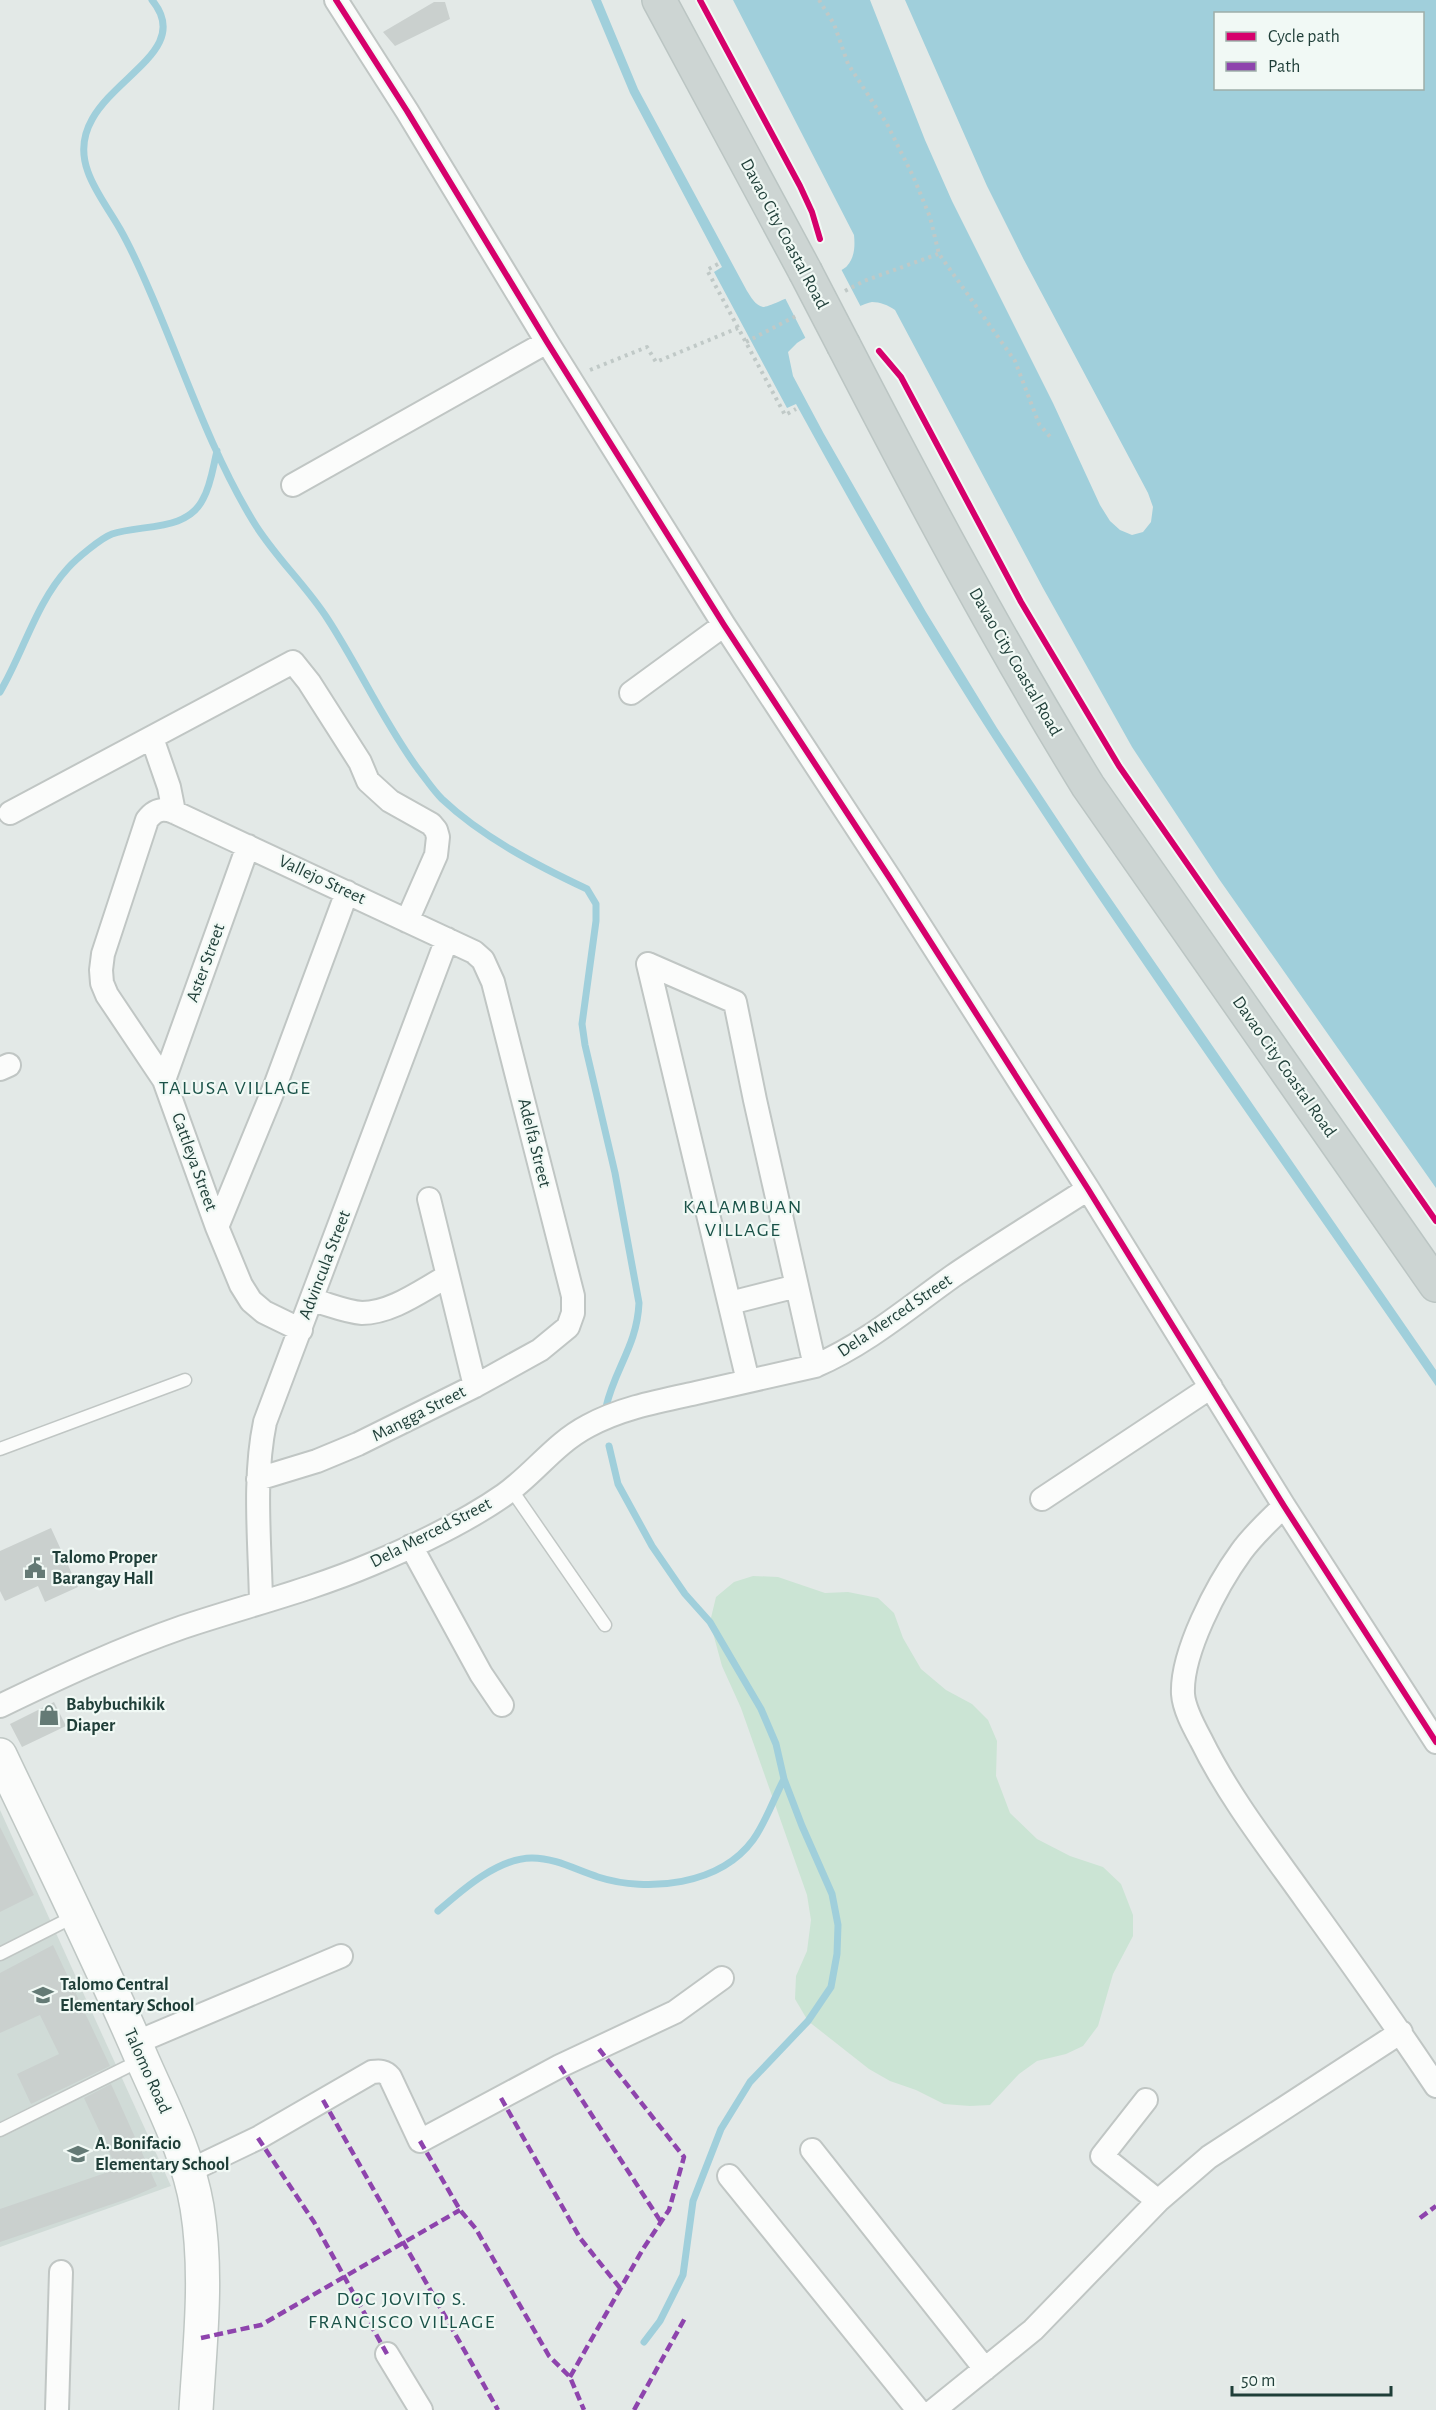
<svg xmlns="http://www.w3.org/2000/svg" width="1436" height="2410" font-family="'Alegreya Sans',sans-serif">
  <rect width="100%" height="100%" fill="#e3e9e7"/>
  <path fill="#d0dbd7" d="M0,1810L171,2186L0,2247Z"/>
  <path fill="#cbe4d4" d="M753,1576L778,1577L825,1593L848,1592L878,1598L894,1613L903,1638L921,1669L946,1690L972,1704L988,1720L997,1741L996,1776L1010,1813L1037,1839L1070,1856L1103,1867L1121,1884L1133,1915V1936L1113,1974L1098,2026L1083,2046L1066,2054L1037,2061L1019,2074L990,2105L970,2106L944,2104L916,2090L890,2081L869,2069L808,2021L795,1999L796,1976L807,1951L811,1920L807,1895L741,1708L722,1666L710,1622L716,1597L734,1582Z"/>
  <path fill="#a0cfdb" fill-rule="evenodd" d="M591,0H601L638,89L747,291C751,297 755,305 763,307C770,308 842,272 847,266C855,257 855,245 854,235L733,0H1436V1188L1219,879L1132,747L1043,588L895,310C888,305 880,302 872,302C857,304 812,334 797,343L788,352L793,376L824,434L926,612L997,728L1087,864L1436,1370V1386C1287,1169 1133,956 990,734C921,627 857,516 796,404L787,408L714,272L722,267L630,93ZM1216,14H1422V88H1216Z"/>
  <path fill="#e3e9e7" d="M870,0H905L987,186L1024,260L1148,493L1153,507L1151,522L1143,532L1132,535L1120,530L1110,521L1100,505L1053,403L952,201L925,140Z
    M840,267L862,309L807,341L784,296Z"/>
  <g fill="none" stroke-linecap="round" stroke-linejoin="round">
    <path stroke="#a0cfdb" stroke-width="7" d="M152,0C204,63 57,89 88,172C95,192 110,211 120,229C132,250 142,273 151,294C184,370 210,450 253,521C274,556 305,584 327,618C359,667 383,721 418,769C426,779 433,790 442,799C482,837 538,866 587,889L596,904V921L582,1024L585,1045L615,1173L639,1303C637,1346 615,1368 606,1407
      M0,692C24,651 36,603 68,568C76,559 101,538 112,534C141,524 187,532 203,499C211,485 213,467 217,451
      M609,1446L618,1484L652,1546L685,1594L710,1622L761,1709L776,1744L784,1779L802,1826L832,1894L838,1925L837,1954L831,1987L808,2021L750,2082L721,2129L693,2201L683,2275L660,2321L644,2342
      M438,1911C462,1890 498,1858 532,1858C556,1858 576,1870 598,1877C648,1893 720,1885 753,1840C766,1822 774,1798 784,1779"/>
  </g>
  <path fill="#cad0ce" d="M434,2H445L450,19L395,46L383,32Z
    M51,1528L78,1587L45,1602L38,1586L5,1601L0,1591V1551Z
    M54,1702L66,1726L22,1747L10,1724Z
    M0,1827L34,1895L0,1912Z
    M53,1945L110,2066L31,2104L17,2074L59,2054L40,2015L0,2033V1973Z
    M111,2084L157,2186L130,2198L0,2242V2209L117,2169L84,2098Z"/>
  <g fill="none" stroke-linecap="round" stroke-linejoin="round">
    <defs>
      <path id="lane" d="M0,1449L185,1380
        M511,1489L605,1625
        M0,1954L75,1916
        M0,2130L141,2060"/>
      <path id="street" d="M336,0L407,111L547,342L724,625L891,880L1088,1189L1284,1506L1436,1742
        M293,485L547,342
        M631,693L724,625
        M152,738L169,787L174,812
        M10,813L293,662L309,682L360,762L368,781L390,801L431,824L436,830L438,837L436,855L407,921
        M648,964L735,1002L755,1100L815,1366
        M648,964L748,1381
        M0,1069L9,1065
        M164,1080L248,846
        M429,1199L475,1386
        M217,1227L275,1086L347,892
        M312,1300C328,1304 346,1312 362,1313C392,1313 422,1290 448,1276
        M730,1303L797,1286
        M258,1479L317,1461L358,1444L475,1386L540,1350L568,1327L573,1313V1296L493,982L483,960L474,952L174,812C163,808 155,809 147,820L103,954L101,970L102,983L107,995L164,1080L217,1227L241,1285L251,1301L264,1312L301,1330
        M1042,1499L1211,1387
        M1284,1506C1269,1521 1253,1535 1241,1552C1217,1585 1181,1653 1183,1694C1184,1709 1194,1727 1201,1740C1229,1797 1269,1848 1306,1900C1350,1961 1394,2023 1436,2086
        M411,1546L481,1674L502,1705
        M261,1602C260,1542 253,1480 265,1422L447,939
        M0,1706C60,1677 120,1649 183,1627C246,1606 311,1590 372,1564C417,1545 464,1523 504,1495C535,1473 554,1444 588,1426C621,1408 659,1401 696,1393C735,1384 775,1375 815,1366C866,1344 908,1308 953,1276C997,1246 1043,1218 1088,1189
        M135,2043L341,1956
        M1146,2100L1102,2156L1158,2201
        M812,2150L985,2369
        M189,2171L258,2138L372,2072C380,2071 385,2071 390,2077L420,2141L560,2066L675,2012L722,1978
        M729,2176L918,2410
        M387,2354L421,2410
        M57,2410L61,2272
        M934,2410L1033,2330L1158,2201L1209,2157L1401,2032"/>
      <path id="secondary" d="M0,1755C48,1856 98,1956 142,2059C163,2107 188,2154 197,2207C208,2274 200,2343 196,2410"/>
      <path id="primary" d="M659,0L805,271
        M844,346C921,495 1000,643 1088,786L1436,1285"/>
    </defs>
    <use href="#lane" stroke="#c0c6c4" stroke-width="15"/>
    <use href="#street" stroke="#c0c6c4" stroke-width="26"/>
    <use href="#secondary" stroke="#bfc7c4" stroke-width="36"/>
    <use href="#primary" stroke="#bbc5c3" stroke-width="36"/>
    <path stroke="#c0c9c7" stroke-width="4" stroke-dasharray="3 4.5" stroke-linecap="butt" d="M819,0L834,24L848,64L887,124L913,176L930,217L939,254L1015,361L1039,424L1052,439
      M718,264L707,270L785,415L796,409
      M845,291L864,281L938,254
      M746,342L798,315
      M590,370L647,347L656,362L738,328"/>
    <use href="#lane" stroke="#fbfcfb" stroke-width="12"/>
    <use href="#street" stroke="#fbfcfb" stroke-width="22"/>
    <use href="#secondary" stroke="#fbfcfb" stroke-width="33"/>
    <use href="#primary" stroke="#cdd5d3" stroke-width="33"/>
    <defs>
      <path id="primary-bridge" d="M805,271L844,346"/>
    </defs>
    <use href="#primary-bridge" stroke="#bbc5c3" stroke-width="36" stroke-linecap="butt"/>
    <use href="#primary-bridge" stroke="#cdd5d3" stroke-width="33"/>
    <path stroke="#8e44ad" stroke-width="4.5" stroke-dasharray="9 4.5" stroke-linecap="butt" d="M560,2066L661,2222
      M501,2098L580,2238L620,2288
      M323,2100L498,2410
      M258,2138L314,2222L387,2354
      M420,2141L460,2210L476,2229L549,2356L570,2377L584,2410
      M1420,2218L1436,2206
      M201,2338L261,2325L460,2210
      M570,2377L643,2249L669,2210L684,2157L599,2049
      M634,2410L685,2318"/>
    <defs>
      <path id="cycleway" d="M336,0L407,111L547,342L724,625L891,880L1088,1189L1284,1506L1436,1742
        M700,0L800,186L812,212L820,239
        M879,351L901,377L1021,602L1119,766L1436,1221"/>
    </defs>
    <use href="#cycleway" stroke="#f1f9f5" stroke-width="10"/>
    <use href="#cycleway" stroke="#d6006c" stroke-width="6"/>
  </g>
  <defs>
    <symbol id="civic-bare" viewBox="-9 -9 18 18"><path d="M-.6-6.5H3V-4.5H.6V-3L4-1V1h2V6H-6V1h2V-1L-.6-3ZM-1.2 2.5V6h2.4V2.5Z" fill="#647a75" stroke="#f1f9f5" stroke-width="2.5" paint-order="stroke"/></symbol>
    <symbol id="shop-bare" viewBox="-9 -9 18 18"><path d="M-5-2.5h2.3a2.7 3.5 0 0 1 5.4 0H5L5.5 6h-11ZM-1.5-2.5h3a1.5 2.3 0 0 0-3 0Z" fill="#647a75" stroke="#f1f9f5" stroke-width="2.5" paint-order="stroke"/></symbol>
    <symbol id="school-bare" viewBox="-9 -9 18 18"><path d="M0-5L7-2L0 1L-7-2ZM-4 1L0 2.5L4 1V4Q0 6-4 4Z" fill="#647a75" stroke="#f1f9f5" stroke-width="2.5" paint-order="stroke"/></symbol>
  </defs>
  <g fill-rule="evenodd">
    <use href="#civic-bare" x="20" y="1553" width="30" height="30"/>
    <use href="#shop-bare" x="34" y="1700" width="30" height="30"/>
    <use href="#school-bare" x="28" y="1980" width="30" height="30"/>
    <use href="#school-bare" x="63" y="2139" width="30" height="30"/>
  </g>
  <g text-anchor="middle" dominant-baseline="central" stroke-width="4.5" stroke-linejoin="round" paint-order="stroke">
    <g font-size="18" fill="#1f3e38" stroke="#f1f9f5">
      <text transform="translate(784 234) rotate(62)">Davao City Coastal Road</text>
      <text transform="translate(1015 662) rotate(60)">Davao City Coastal Road</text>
      <text transform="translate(322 880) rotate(25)">Vallejo Street</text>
      <text transform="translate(206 963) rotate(-70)">Aster Street</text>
      <text transform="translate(1284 1067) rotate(55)">Davao City Coastal Road</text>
      <text transform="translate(534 1143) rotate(76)">Adelfa Street</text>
      <text transform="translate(194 1162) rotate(70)">Cattleya Street</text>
      <text transform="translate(325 1265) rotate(-69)">Advincula Street</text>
      <text transform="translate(895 1316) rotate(-34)">Dela Merced Street</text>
      <text transform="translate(419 1414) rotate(-27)">Mangga Street</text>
      <text transform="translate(431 1533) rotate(-27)">Dela Merced Street</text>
      <text transform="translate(147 2071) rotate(66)">Talomo Road</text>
    </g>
    <g font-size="18" font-weight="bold" fill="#1f3e38" stroke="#f1f9f5" text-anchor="start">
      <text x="52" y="1558">Talomo Proper<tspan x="52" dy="21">Barangay Hall</tspan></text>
      <text x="66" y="1705">Babybuchikik<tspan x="66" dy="21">Diaper</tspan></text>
      <text x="60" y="1985">Talomo Central<tspan x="60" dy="21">Elementary School</tspan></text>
      <text x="95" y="2144">A. Bonifacio<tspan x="95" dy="21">Elementary School</tspan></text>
    </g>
    <g font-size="20" letter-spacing="1.5" fill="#1a5248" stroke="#f1f9f5">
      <text x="235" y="1088">TALUSA VILLAGE</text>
      <text x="743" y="1207">KALAMBUAN<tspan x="743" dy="23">VILLAGE</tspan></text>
      <text x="402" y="2299">DOC JOVITO S.<tspan x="402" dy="23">FRANCISCO VILLAGE</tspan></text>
    </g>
  </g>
  <rect x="1214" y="12" width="210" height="78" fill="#f1f9f5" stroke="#9daea9" stroke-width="1.5"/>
  <rect x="1226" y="32" width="30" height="9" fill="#d6006c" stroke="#9daea9" stroke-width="1.5"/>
  <text x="1268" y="42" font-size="18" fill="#1f3e38">Cycle path</text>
  <rect x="1226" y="62" width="30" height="9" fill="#8e44ad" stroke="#9daea9" stroke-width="1.5"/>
  <text x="1268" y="72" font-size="18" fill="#1f3e38">Path</text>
  <path d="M1232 2386v9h159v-9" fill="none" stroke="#1f3e38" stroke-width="3"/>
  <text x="1241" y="2386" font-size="18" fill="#1f3e38" stroke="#f1f9f5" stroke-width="4.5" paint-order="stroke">50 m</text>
</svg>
